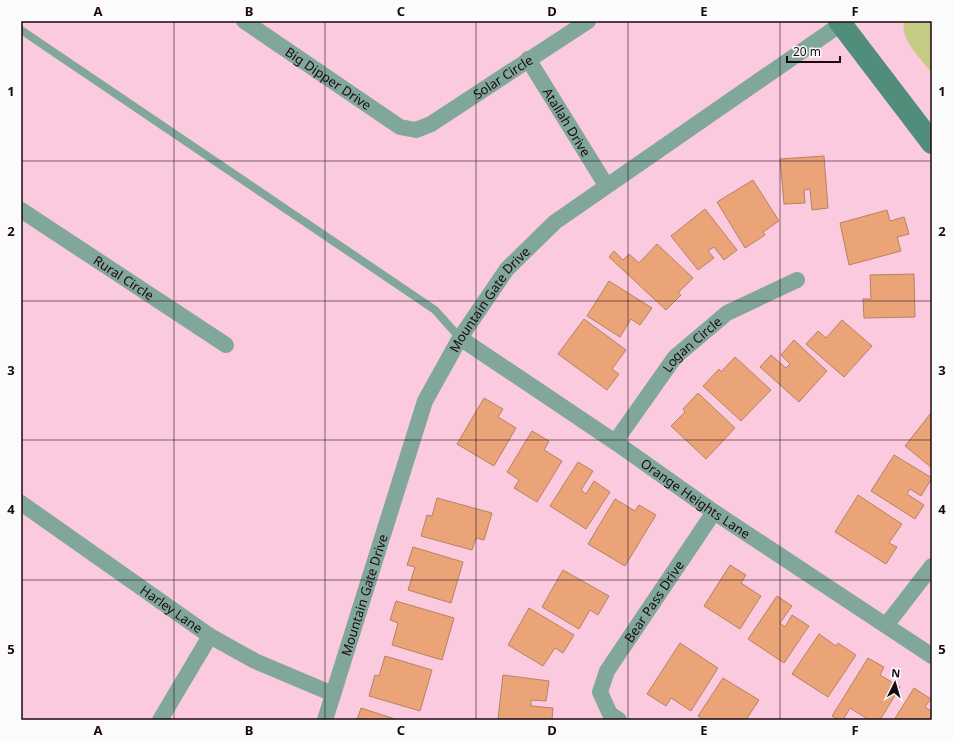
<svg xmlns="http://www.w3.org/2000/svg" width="953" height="741" font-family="'Noto Sans',sans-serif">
  <rect width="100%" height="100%" fill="#fccade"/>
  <path fill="#c5cb83" d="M904,21H932V73C921,59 900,40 904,21Z"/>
  <path fill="#eaa478" stroke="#b58263" d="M824,156L828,208L812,210L810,189L804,190L805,203L784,204L780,159Z
    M753,180L779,221L763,232L765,235L745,248L717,202Z
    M705,209L737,250L724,260L714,247L708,251L714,258L698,270L671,236Z
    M887,210L890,221L904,217L909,234L897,237L901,251L849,265L840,223Z
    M657,244L693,278L678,293L681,295L666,310L609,257L614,251L623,260L629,254L639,263Z
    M914,274L915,317L864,318L863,299H871L870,275Z
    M609,281L652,308L640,325L631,319L620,337L587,316Z
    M584,319L626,350L612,369L619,374L607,390L558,354Z
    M842,320L872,346L844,377L806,344L818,331L826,338Z
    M794,340L827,371L799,402L760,367L771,355L786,368L790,364L781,355Z
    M735,357L771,390L741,421L703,386L719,369L721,372Z
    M698,393L735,428L706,459L671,426L685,412L683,409Z
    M484,398L503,409L498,417L516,428L494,466L457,444Z
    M931,413H932V468L905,446Z
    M532,431L549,441L544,450L562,461L537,502L514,488L519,480L507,472Z
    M894,455L932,478L921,496L910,489L907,494L924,505L915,519L871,491Z
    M578,462L593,471L581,490L586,494L594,481L610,492L586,529L550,506Z
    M858,495L902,524L889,543L897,547L886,564L835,532Z
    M437,498L492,513L484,540L476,538L472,550L421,536L427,515L432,516Z
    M615,499L635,511L639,505L656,515L625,566L588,544Z
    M413,547L463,562L451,603L408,590L415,567L407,565Z
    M730,565L746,575L741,583L761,596L740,629L704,606Z
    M563,570L609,596L598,615L590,610L579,629L542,607Z
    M777,596L792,606L780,623L785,627L792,615L809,626L784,663L748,639Z
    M396,601L454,618L442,660L392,645L398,623L390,620Z
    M529,608L574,635L563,653L555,648L543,666L508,645Z
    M819,634L836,646L838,643L856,655L828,697L792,674Z
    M680,643L718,668L691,711L671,698L666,706L647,694Z
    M385,656L432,670L420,711L369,696L375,675L379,676Z
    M868,658L884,667L880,675L900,687L880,720H869L850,708L843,720H839L832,716Z
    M503,675L549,681L546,701L531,700V706L553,708L552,720L498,719Z
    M723,678L759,700L746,720H704L698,716Z
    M914,688L931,699L925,707L932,712V720H894Z
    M361,708L398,720H357Z"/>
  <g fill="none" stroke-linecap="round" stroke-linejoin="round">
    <path stroke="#80a79a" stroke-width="8" d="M21,30L435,310L460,338"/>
    <g stroke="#80a79a" stroke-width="16">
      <path id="s1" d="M244,21L400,127L416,130L431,124L588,21"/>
      <path id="s2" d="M528,59L606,185"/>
      <path id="s3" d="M21,210L226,345"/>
      <path id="s4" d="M460,338L615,442L714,512L932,656"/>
      <path id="s5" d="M615,442L675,357L727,313L797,280"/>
      <path id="s6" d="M21,503L210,636L255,661L333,694"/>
      <path d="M887,624L932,566"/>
      <path d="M160,720L210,636"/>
      <path id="s7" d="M325,720L425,401L460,338L507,269L555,222L841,24"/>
      <path id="s8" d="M619,720L610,714L600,692L607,671L714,512"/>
    </g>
    <path stroke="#518d7b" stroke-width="22" d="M839,21L932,143"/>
  </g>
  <path fill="none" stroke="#1b0710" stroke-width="1" stroke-opacity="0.55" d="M174,21V720M325,21V720M476,21V720M628,21V720M780,21V720M21,161H932M21,301H932M21,440H932M21,580H932"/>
  <g text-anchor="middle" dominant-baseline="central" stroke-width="3" stroke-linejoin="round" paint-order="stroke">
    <g font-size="13" fill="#1b0710" stroke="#fbfbfb">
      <text stroke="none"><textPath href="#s1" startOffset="307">Solar Circle</textPath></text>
      <text stroke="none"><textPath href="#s1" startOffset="102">Big Dipper Drive</textPath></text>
      <text stroke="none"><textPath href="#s2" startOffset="74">Atallah Drive</textPath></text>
      <text stroke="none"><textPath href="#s3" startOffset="123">Rural Circle</textPath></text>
      <text stroke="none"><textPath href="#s7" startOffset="455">Mountain Gate Drive</textPath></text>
      <text stroke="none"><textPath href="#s5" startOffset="125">Logan Circle</textPath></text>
      <text stroke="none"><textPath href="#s4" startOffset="285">Orange Heights Lane</textPath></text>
      <text stroke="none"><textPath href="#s7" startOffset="131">Mountain Gate Drive</textPath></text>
      <text stroke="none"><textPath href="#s8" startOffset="141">Bear Pass Drive</textPath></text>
      <text stroke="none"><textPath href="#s6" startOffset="184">Harley Lane</textPath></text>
    </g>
  </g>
  <rect width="953" height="741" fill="none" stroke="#fbfbfb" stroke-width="44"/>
  <g transform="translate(895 683) rotate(5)" stroke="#fbfbfb" stroke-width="3" paint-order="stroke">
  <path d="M0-3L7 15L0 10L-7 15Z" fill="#1b0710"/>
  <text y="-6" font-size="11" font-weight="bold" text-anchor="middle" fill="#1b0710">N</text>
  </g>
  <path d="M787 56v6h53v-6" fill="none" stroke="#1b0710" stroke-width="2"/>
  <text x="793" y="56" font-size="12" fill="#1b0710" stroke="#fbfbfb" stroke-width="3" paint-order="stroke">20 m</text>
  <rect x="22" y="22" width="909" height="697" fill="none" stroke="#1b0710" stroke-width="1.5"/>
  <g font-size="13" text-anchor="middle" font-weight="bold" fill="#1b0710">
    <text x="98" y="16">A</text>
    <text x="249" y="16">B</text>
    <text x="401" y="16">C</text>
    <text x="552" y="16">D</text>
    <text x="704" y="16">E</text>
    <text x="855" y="16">F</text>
    <text x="11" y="96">1</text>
    <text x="942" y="96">1</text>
    <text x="11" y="236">2</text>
    <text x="942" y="236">2</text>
    <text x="11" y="375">3</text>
    <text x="942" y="375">3</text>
    <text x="11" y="514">4</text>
    <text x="942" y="514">4</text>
    <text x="11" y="654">5</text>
    <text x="942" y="654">5</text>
    <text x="98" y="735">A</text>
    <text x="249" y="735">B</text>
    <text x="401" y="735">C</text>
    <text x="552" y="735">D</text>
    <text x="704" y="735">E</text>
    <text x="855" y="735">F</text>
  </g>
</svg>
